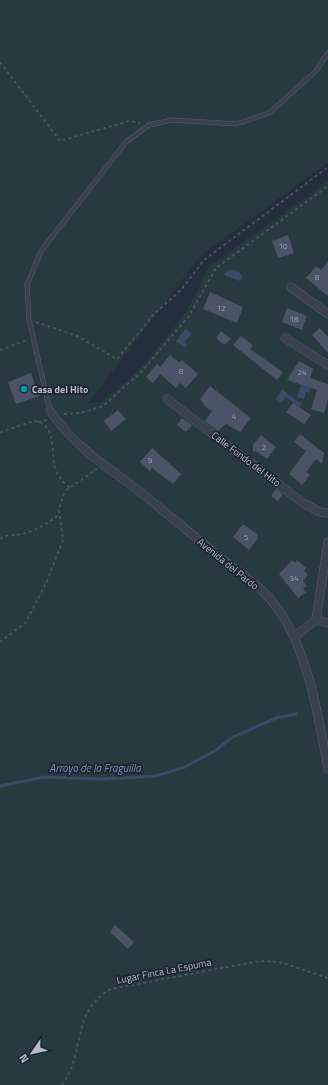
<svg xmlns="http://www.w3.org/2000/svg" width="328" height="1085" font-family="'Titillium Web',sans-serif">
  <rect width="100%" height="100%" fill="#252e3e"/>
  <path fill="#273a3f" d="M0,0H328V163L201,255L88,404L101,402L138,371L185,314L209,267L328,181V1085H0Z"/>
  <path fill="#3b4a67" d="M230,270C236,269 238,271 242,276L240,281L224,275L225,272Z
    M186,329L192,334L184,342L187,345L185,348L176,341Z
    M301,385L310,388L309,393L306,392L304,399L297,397Z
    M282,390L302,404L299,407L286,397L282,403L276,399Z"/>
  <g fill="none" stroke-linecap="round" stroke-linejoin="round">
    <path stroke="#3b4a67" stroke-width="3" d="M0,786L44,777L104,779L156,776L185,767L216,750L231,738L276,718L296,714"/>
  </g>
  <path fill="#4b5467" d="M288,235L294,253L278,258L272,241Z
    M328,262V296L306,278L316,266L321,270Z
    M210,292L243,307L237,323L203,309Z
    M287,308L307,316L302,330L282,322Z
    M320,328L328,337V353L312,335Z
    M221,331L231,339L224,345L216,338Z
    M241,336L253,345L250,349L283,372L277,380L233,345Z
    M170,355L180,363L182,360L198,374L186,388L180,383L176,388L160,374L153,383L146,377L157,364L160,367Z
    M299,361L313,369L310,378L328,384V399L324,413L311,409L317,390L287,380Z
    M31,373L39,396L16,404L8,382Z
    M210,386L251,418L240,432L226,424L218,431L205,421L212,411L205,406L200,399Z
    M293,403L311,415L304,424L286,412Z
    M118,410L126,419L111,431L104,421Z
    M182,418L192,425L186,432L177,425Z
    M300,434L324,453L322,464L316,459L306,472L310,475L302,485L289,474L306,451L294,442Z
    M261,435L276,447L267,459L256,451L253,452V445Z
    M152,448L181,474L173,484L152,468L150,471L140,462Z
    M276,489L283,494L278,501L271,496Z
    M243,524L257,534L258,538L249,550L233,537Z
    M292,560L295,563L297,560L306,568L304,571L308,575L303,581L307,586L303,588L306,592L298,598L279,574Z
    M115,925L134,942L128,949L110,932Z"/>
  <g fill="none" stroke-linecap="round" stroke-linejoin="round">
    <defs>
      <path id="lane" d="M50,411L29,320L27,285L41,251L126,142L149,125L172,120L237,124L269,113L315,72L328,53"/>
      <path id="street" d="M291,287L328,314
        M285,338L328,365
        M167,399L303,503L320,512L328,513
        M50,411C73,444 98,461 130,484C161,508 191,534 222,559C241,574 264,588 278,609C308,651 319,719 328,769
        M316,620L328,623
        M294,637L316,620L328,542"/>
    </defs>
    <use href="#lane" stroke="#575e6c" stroke-width="5"/>
    <use href="#street" stroke="#575e6c" stroke-width="9"/>
    <path stroke="#45575c" stroke-width="2" stroke-dasharray="3 3" stroke-linecap="butt" d="M0,62L60,141L129,121L140,123
      M36,322L77,336L117,359L155,313L181,290L204,260L328,167
      M0,350L27,340
      M64,414L81,413L103,406L142,371L189,316L216,268L328,186
      M38,422L47,420
      M0,432C5,431 31,421 35,421C57,424 51,454 55,468C58,477 63,482 70,488
      M0,539C7,534 13,536 22,534C35,531 48,523 59,515
      M0,642L26,622L47,581L63,540L59,509L65,491L97,469
      M62,1085C86,1054 70,1011 111,989L259,961L279,962L328,978"/>
    <use href="#lane" stroke="#39404e" stroke-width="4"/>
    <use href="#street" stroke="#39404e" stroke-width="8"/>
  </g>
  <circle fill="#0f9aa8" stroke="#1e2533" stroke-width="1.5" cx="24" cy="389" r="4"/>
  <g text-anchor="middle" dominant-baseline="central" stroke-width="3.5" stroke-linejoin="round" paint-order="stroke">
    <g font-size="8" fill="#9aa1b0">
      <text x="283" y="246">10</text>
      <text x="317" y="277">8</text>
      <text x="221" y="308">12</text>
      <text x="294" y="319">18</text>
      <text x="181" y="371">8</text>
      <text x="302" y="372">24</text>
      <text x="234" y="416">4</text>
      <text x="264" y="447">2</text>
      <text x="150" y="460">9</text>
      <text x="246" y="537">5</text>
      <text x="294" y="578">34</text>
    </g>
    <g font-size="10" font-weight="bold" fill="#b5bbc9" stroke="#1e2533" text-anchor="start">
      <text x="32" y="389">Casa del Hito</text>
    </g>
    <g font-size="10" fill="#b5bbc9" stroke="#1e2533">
      <text transform="translate(246 459) rotate(37)">Calle Fondo del Hito</text>
      <text transform="translate(228 564) rotate(39)">Avenida del Pardo</text>
      <text transform="translate(164 971) rotate(-11)">Lugar Finca La Espuma</text>
    </g>
    <g font-size="11" font-style="italic" fill="#7d8eb0" stroke="#1e2533">
      <text x="95" y="768">Arroyo de la Fraguilla</text>
    </g>
  </g>
  <g transform="translate(32 1053) rotate(236)" stroke="#1e2533" stroke-width="3" paint-order="stroke">
  <path d="M0-3L7 15L0 10L-7 15Z" fill="#b5bbc9"/>
  <text y="-6" font-size="11" font-weight="bold" text-anchor="middle" fill="#b5bbc9">N</text>
  </g>
</svg>
